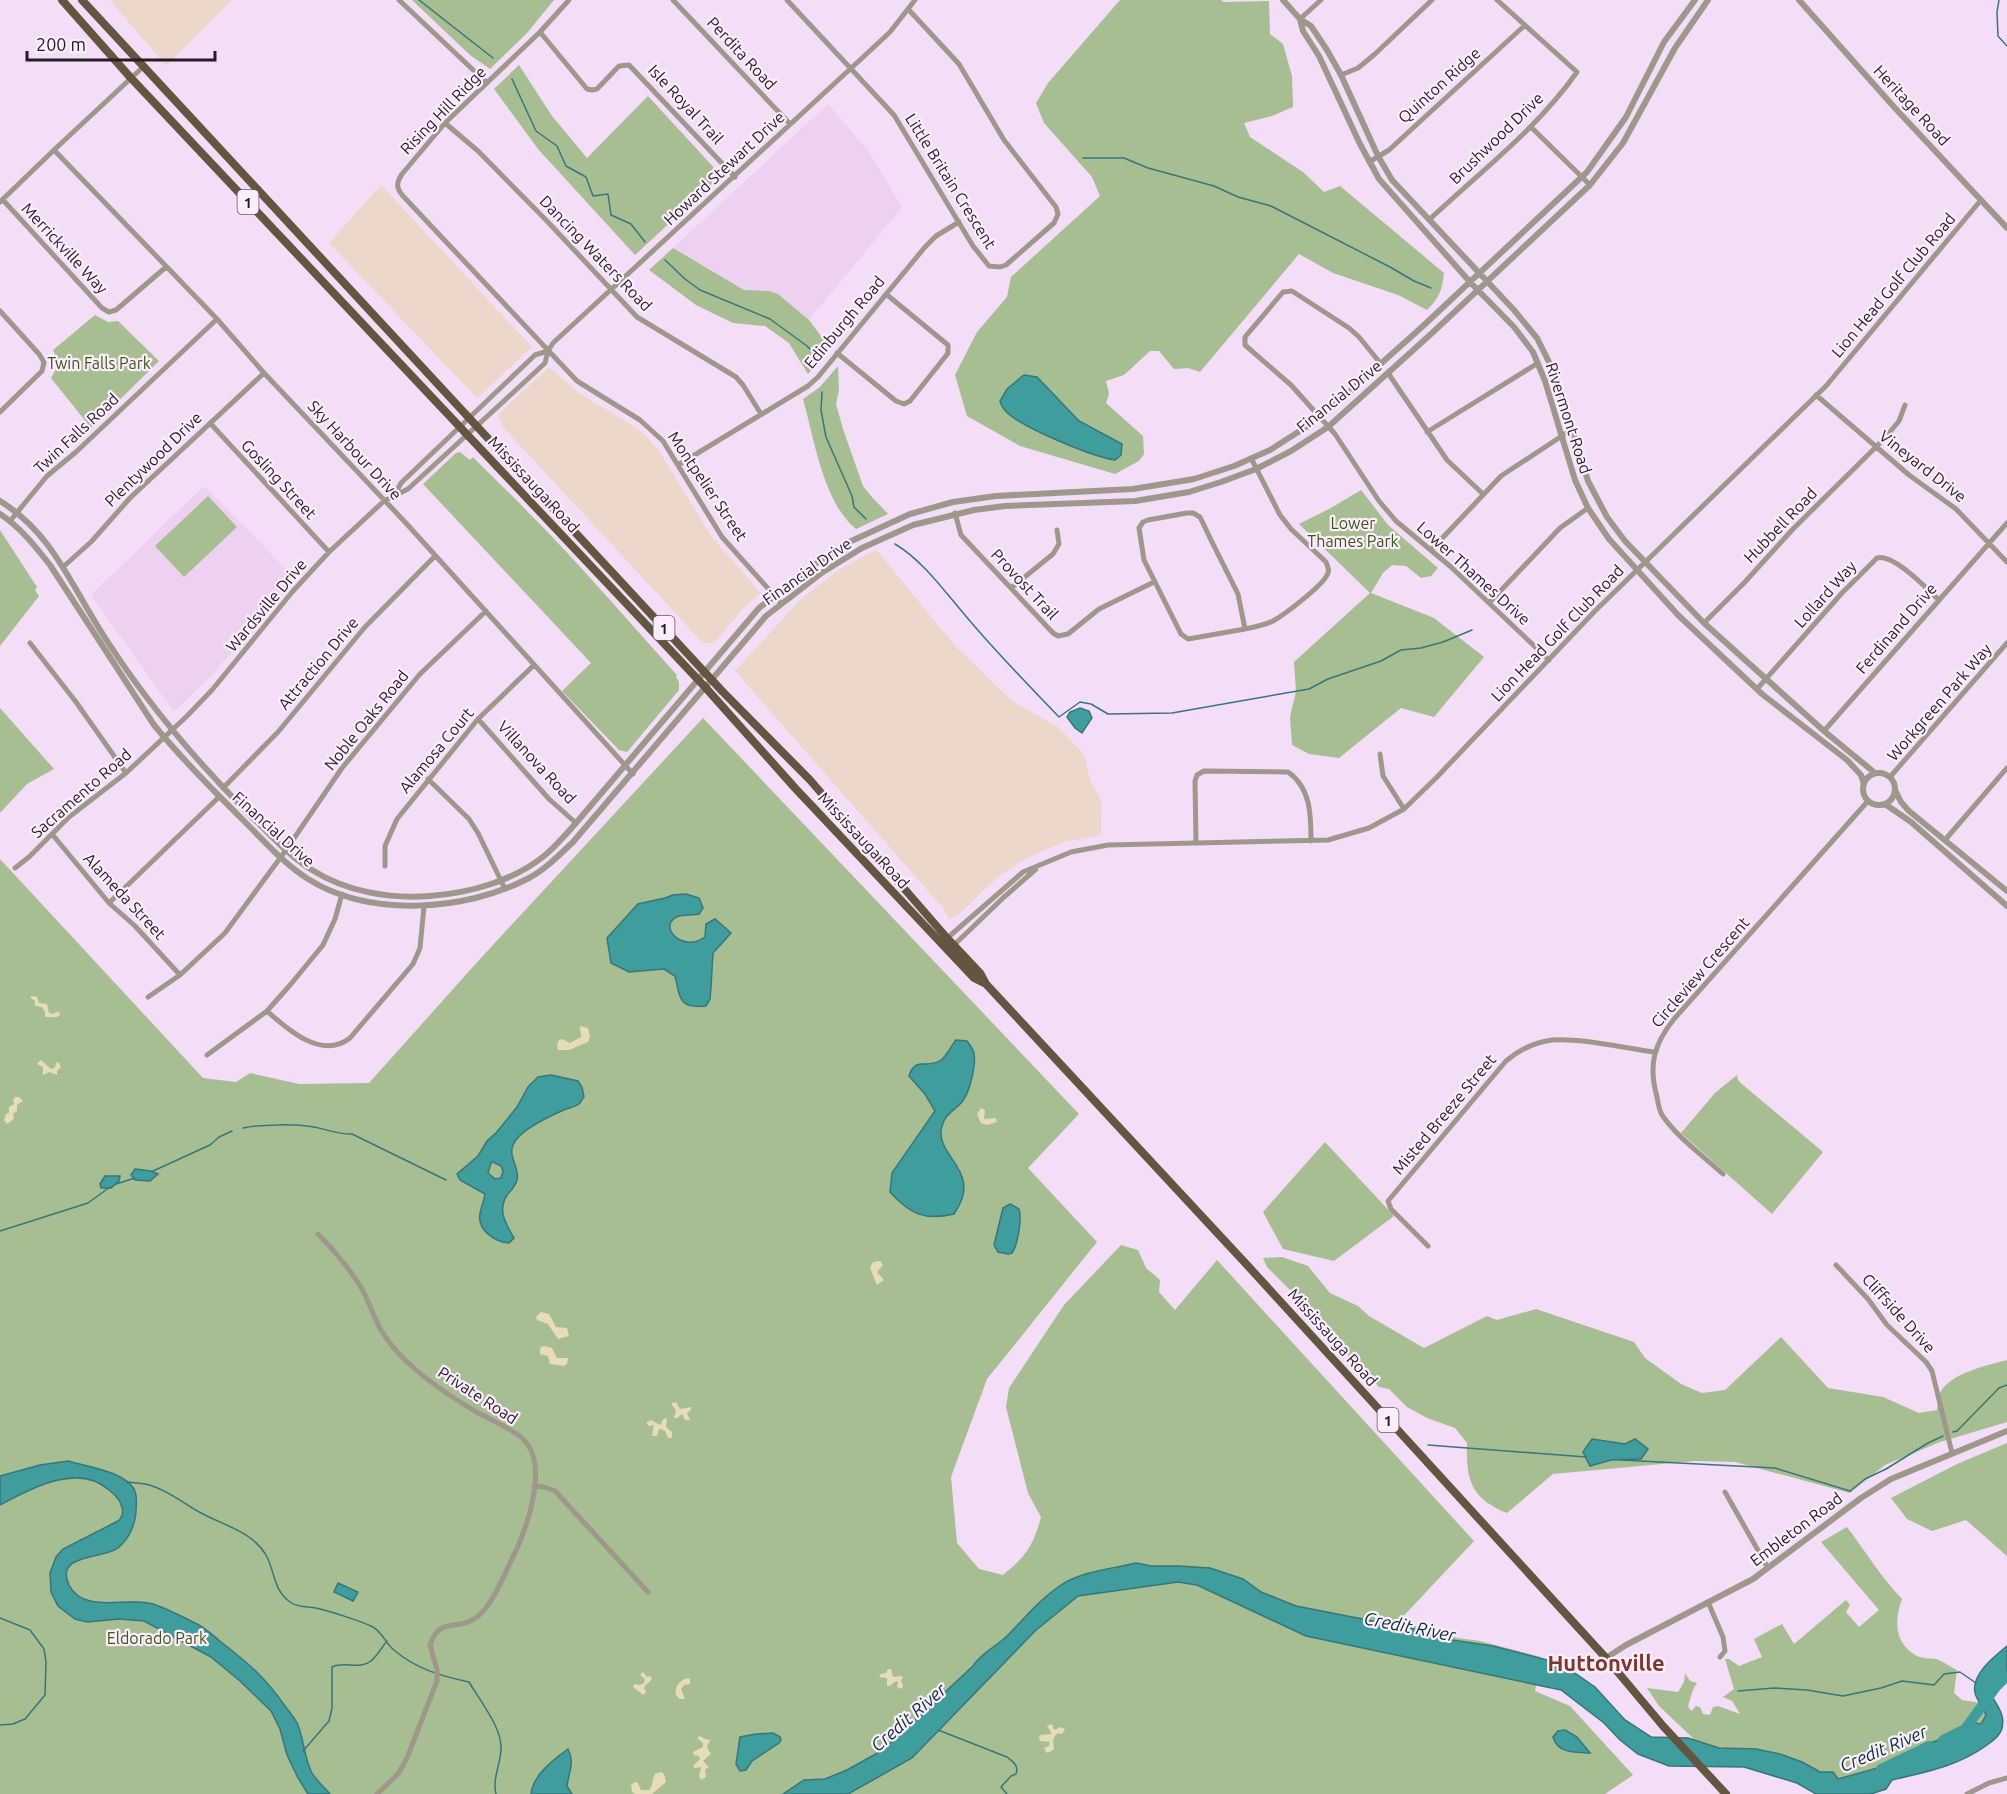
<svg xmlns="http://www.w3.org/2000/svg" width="2007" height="1794" font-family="Ubuntu,sans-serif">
  <rect width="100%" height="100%" fill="#f4ddf7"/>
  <path fill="#edd7ca" d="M110,0H232L166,66Z
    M381,185L532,347L477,398L329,243Z
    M549,367L579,393L637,428L647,437L659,451L712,537L761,593L746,605L714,643H703L502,426L498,415Z
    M876,549L955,646L1012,701L1058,727L1084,754L1090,780L1102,802L1101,835L1063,842L1027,858L999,876L958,915L949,919L944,909L735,671L801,599L836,572Z"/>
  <path fill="#eed1f1" d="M828,104L869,152L902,207L809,320L778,294L769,291L744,290L673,248Z
    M204,486L293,576L215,672L174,712L91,595Z"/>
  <path fill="#a7bd92" d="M412,0H554L527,33L490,69L470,55Z
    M1120,0H1221L1224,2L1269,1L1270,34L1283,44L1292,76L1293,107L1272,116L1244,123L1250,137L1303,172L1324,192L1340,186L1444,273C1442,290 1440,297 1427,310L1398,295L1333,273L1299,254L1200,372L1188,368L1174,369L1159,351H1150L1124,375L1106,381L1109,394L1106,403L1143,436L1144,454L1139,461L1115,474L1020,446L967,416L955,375L977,332L1007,297L1011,277L1100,196L1092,177L1044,123L1036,103L1048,83Z
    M519,65L552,116L587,158L648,96L717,171V179L635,255L538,149L494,89Z
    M673,248L744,290L769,291L778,294L809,320L830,348L808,374L789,343L765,326L733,323L696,305L649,270Z
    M95,315L108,322L118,321L159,361L91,428L51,378L59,364L53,350Z
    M838,366L839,390L836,404L843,429L863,486L871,496L888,514L856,529C823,502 814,438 803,399L820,387Z
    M460,452L470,460L473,457C490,475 508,491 525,509C578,562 627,620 677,675L676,677L679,682V690L627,752L619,750L562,691L591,663L423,484L456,453Z
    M1361,490L1388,525L1438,568L1431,576L1421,578L1406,566L1392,565L1383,573L1371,593L1434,618L1484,657L1434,717L1401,708L1339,758L1309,754L1292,745L1290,717L1296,691L1294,662L1370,593L1299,524L1331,508Z
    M208,496L237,527L184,577L155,546Z
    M0,530L37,587L35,590L39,596L0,646Z
    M0,708L54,769L27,784L0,813Z
    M703,718L1079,1114L1028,1168L1097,1242L987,1379L951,1477L957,1543L979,1569L1003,1575C1027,1555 1033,1546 1041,1517L1028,1493L1006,1407L1009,1388L1064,1305L1121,1245L1138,1250L1146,1268L1160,1280L1159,1292L1175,1310L1217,1260L1474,1541L1397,1623L1427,1628L1457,1638L1480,1641L1541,1657L1535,1691L1570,1706L1633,1775L1605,1794H0V859L203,1078L236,1082L250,1073L299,1084L369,1083L480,959Z
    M1737,1075L1738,1080L1743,1085L1823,1152L1772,1214L1681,1133L1715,1093Z
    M1325,1142L1394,1216L1334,1261L1283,1249L1263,1212Z
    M1282,1257L1308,1266L1330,1293L1358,1306L1369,1316L1424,1348L1487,1316L1497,1320L1536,1309L1634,1342L1645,1358L1681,1384L1702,1393L1725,1390L1781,1337L1828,1388L1883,1397L1919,1413L1937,1410C1938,1404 1938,1396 1941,1391C1952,1373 1988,1365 2007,1360V1422L1940,1442L1885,1465L1850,1493L1735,1462L1694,1461L1553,1474L1507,1513C1470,1498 1466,1479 1467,1443L1455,1428L1427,1418L1407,1407L1389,1389L1379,1387L1301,1307L1291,1291L1267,1267L1263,1258Z
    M2007,1443V1556L1966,1520L1932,1531L1907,1519L1891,1498L1957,1464Z
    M1847,1527C1865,1551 1881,1577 1902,1599C1894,1620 1894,1644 1917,1656C1923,1659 1930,1658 1936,1659C1943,1661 1950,1667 1957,1670L1954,1693L1962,1700L1981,1703L1986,1716L1981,1724L1975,1723L1959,1733L1927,1744L1910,1759L1838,1779L1833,1772H1820L1802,1762L1780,1754L1756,1749L1719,1748L1697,1742L1659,1706L1647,1688L1678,1692L1684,1682L1685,1673L1690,1681L1697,1683C1692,1689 1691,1698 1688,1706L1691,1711L1696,1706L1700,1707L1703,1714L1710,1715L1713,1707L1718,1706L1740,1714L1732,1701L1723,1697L1734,1689L1725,1659H1729L1739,1666L1762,1657L1754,1639L1782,1624L1794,1644L1846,1600L1850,1605L1846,1612L1859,1627L1879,1610L1821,1542Z"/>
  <path fill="#e6dcb7" d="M31,996L37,997L39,1003L47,1004L49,1013L53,1014L59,1011L60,1015L57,1017H45V1012L42,1007L35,1006V1001L31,998Z
    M580,1026L588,1028L590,1036L588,1042L569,1050H558L557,1044L559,1040L562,1039L570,1043L581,1037Z
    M41,1060L51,1069L54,1068L57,1062L59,1063L61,1067L57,1071V1075L49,1072L43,1075V1067L37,1064Z
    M15,1097H19L23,1101L17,1105V1111L13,1114L14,1119L7,1124L4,1120L6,1114L9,1113V1107L14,1104L13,1100Z
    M981,1108L985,1110L984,1119L996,1118L997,1122L987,1125L981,1123L977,1114Z
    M880,1261L883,1265L877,1272L884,1280L877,1285L870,1268L873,1262Z
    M541,1312L549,1314L556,1327L567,1328L569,1336L558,1339L548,1324L537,1320L536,1317Z
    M544,1346L552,1348L557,1358H568L567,1364L564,1366L550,1364L548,1356L540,1354V1348Z
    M676,1402L680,1409L691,1407V1410L687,1413L690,1420H685L682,1414L677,1418H674L676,1410L672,1405V1403Z
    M664,1418L667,1419L666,1427L672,1432V1438H668L665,1431L661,1429H659L657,1436H652L654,1425L649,1426L646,1423L651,1420L660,1425Z
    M888,1669H891L893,1677L901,1676L903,1677L901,1681L903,1685L902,1689L897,1687L898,1682L896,1681L890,1686H887V1678L879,1677L881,1674L886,1673Z
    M643,1672L647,1677L650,1676L652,1679L644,1687L646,1692L643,1695L633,1687L635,1684L640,1685L644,1683L645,1679L640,1675Z
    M688,1678L690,1679V1684L684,1685L681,1689L685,1699H680L676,1695C674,1686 680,1680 688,1678Z
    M1052,1724L1054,1730L1061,1727L1065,1729L1062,1734L1058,1733C1052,1737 1053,1743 1054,1749L1048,1753L1046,1752L1044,1748L1049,1746L1050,1742L1040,1741L1039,1737L1040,1735L1052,1734L1047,1726Z
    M700,1736L705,1739L710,1740L707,1747L711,1754L703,1761L709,1767L705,1770L706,1777L701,1780L699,1776L701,1767L695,1768L693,1766L700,1759L699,1756L694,1755L693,1752L703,1747V1743L697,1738Z
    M662,1772L665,1776L666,1782L652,1794H635L632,1792L631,1785L635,1782L638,1783L641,1790H649C654,1785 651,1779 656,1773Z"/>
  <path fill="#3f9d9e" stroke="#37777a" stroke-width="1.5" fill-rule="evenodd" d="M1024,375L1037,377L1079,421L1122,444L1121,455L1115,460C1094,457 1016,426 1004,409C1002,407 1001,404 1000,401L1007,389Z
    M1080,708L1089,711L1092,718L1082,733L1075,728L1067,717L1070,712Z
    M686,894L699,898L703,908L699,914C693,915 685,915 679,916C656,924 681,954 705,937L706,924L715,919L731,933L713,953L711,987L710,999L706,1006C677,1009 680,996 675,976L664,969L629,972L611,963L607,938L638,904L665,898L673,895Z
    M956,1040L967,1041C969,1044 973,1049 974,1053C976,1065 970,1092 962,1102C955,1110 945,1114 942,1126C933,1157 985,1170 954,1214C924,1221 910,1214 890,1192L892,1173L935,1111L925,1094L909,1076C916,1055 927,1070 941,1060C947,1056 951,1046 956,1040Z
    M551,1075L578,1081L582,1087L584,1097C582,1099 581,1102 579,1104C575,1107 570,1108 566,1109C552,1115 519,1130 513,1145C508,1158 520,1167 517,1180C515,1187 511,1190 507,1195C497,1211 506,1224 514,1238L509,1243C495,1242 477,1230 480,1214C481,1207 484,1201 485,1194L460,1180L457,1174L478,1156L487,1141L496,1133L517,1107L528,1087L538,1077ZM493,1162L501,1166L503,1171L501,1178L495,1179L488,1173L491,1163Z
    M135,1169L151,1171L158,1174L150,1181L135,1180L131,1175Z
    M105,1176H120L119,1181L111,1188H101L100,1184Z
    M1010,1204L1019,1209C1022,1219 1018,1244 1012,1253L1008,1254L998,1252L994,1245L1003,1208Z
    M1592,1439L1625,1444L1635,1439L1648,1449L1641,1459L1611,1460L1590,1466L1583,1452Z
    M68,1461C87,1467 123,1471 134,1489C138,1496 136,1505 136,1512C135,1525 129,1539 118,1548C105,1559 54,1553 69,1585C84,1615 128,1596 153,1604C168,1609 185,1618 199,1625C207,1630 214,1636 221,1642C248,1663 265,1677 285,1706C289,1712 295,1718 298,1725C304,1740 304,1758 312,1773C316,1780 324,1787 330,1794H308L298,1778L287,1755L280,1729L271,1711L240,1681L211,1657L144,1621L119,1619L87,1622L75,1619L58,1606L51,1592L50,1573L56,1557L63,1549L118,1521C125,1515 123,1508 119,1500C116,1496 113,1493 109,1490C78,1462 30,1489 0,1505V1476L40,1465Z
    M1136,1563L1151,1566H1179L1210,1568L1243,1579L1261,1592L1296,1606L1429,1632L1452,1640L1493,1646L1547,1660L1566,1667L1595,1687L1625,1720L1651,1737L1688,1738L1719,1748L1756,1749L1780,1754L1802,1762L1820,1772H1833L1838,1779L1910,1759L1927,1744L1959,1733L1975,1723L1981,1724L1986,1715C1983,1708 1977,1700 1975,1693C1971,1674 1995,1656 2007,1646V1680L1994,1693L1993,1698C1999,1708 2005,1716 2002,1728C2000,1736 1993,1741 1987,1745C1959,1766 1925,1772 1892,1780L1886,1789L1871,1794H1816L1797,1783L1744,1767L1669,1766L1638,1754L1620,1740L1604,1723L1561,1690L1306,1636L1197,1585L1178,1582L1078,1596L1035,1631L912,1758L848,1794H783L804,1780L825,1779L847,1770L883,1750L973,1666C982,1652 996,1647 1007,1636C1025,1618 1040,1599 1061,1585C1083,1571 1111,1569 1136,1563Z
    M338,1583L358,1592L353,1601L334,1592Z
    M1565,1730L1577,1737L1590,1753C1575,1752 1558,1754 1553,1737L1558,1731Z
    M773,1733L780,1737L781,1740L779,1743L752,1761L746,1770L740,1771L736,1764L740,1737L756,1734Z
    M568,1749C575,1762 569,1772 567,1786L572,1794H531C533,1775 554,1759 568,1749Z"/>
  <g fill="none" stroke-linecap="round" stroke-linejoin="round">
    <path stroke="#37777a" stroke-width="1.5" d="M419,0L493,58
      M1999,0L1997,12L1998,36L2007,46
      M512,79L536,131L557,146L566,166L586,177L593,196L608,194L611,215L631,224L645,242
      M1083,158H1124L1148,168L1214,186L1238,197L1271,206L1390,267L1414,281L1431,288
      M665,260L685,279L700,290L770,319L807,346L817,356
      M822,392L821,410L826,437L852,496L854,507L866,519
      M895,544C925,562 947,595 970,621C998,654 1028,685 1059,717L1080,702L1091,704L1108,714L1172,713L1309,689L1328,679L1381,661L1401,650L1421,648L1443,642L1472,630
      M243,1128C262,1124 295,1124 314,1127C330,1130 335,1134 352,1134L446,1180
      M153,1171L210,1145L219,1137L232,1131
      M116,1184L135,1178
      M0,1231L88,1203L110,1187
      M1953,1432L1957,1431L1999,1388L2007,1385
      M1428,1445L1586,1457
      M1621,1460L1775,1468L1850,1491L1865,1479L1886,1469L1928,1443L1943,1436
      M127,1482C134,1483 142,1483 149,1485C168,1490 184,1504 201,1513C223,1525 253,1532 266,1555C275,1571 273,1590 290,1602C297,1608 308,1606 316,1608C329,1611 361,1621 373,1627C383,1633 386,1644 394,1650C416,1669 441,1676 469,1682C479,1699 502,1728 501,1748C501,1764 492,1778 496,1794
      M0,1618L30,1630L44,1649L46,1662L45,1695L25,1719L13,1724L0,1725
      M1738,1691L1774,1688L1807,1690L1843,1696L1881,1688L1902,1681L1934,1685L1944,1674L1960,1672L1976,1683
      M938,1730L1007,1757C1013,1762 1019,1765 1016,1774L1011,1776L1001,1787L1007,1794
      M303,1751L329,1721L332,1708V1667C344,1661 360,1670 371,1661C377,1656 382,1647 387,1641"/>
    <path stroke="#3f9d9e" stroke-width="10" d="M1943,1740L1965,1729L1996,1687L2007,1676
      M1881,1769L1929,1746"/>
    <path stroke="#9e978b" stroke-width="5" d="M399,0L487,83
      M569,0L540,32L445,123L402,174C396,183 396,188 403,196L577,381L640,420L663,441L722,537L781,603
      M673,0L790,124
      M787,0L894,115L973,246L989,266L1000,267L1006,265L1054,223L1058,214L1056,207L1004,140L959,64L908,9
      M1300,19L1321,0
      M540,32L587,89L592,90L597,89L619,66L629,65L735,177
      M1341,75L1358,68L1375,54L1432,0
      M445,123L478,151L546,220L637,317L736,377L743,385L761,414
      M1531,127L1590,185
      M54,150L217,319L264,373L405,522L633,774
      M1369,162L1389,150L1524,26
      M3,200L102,308L109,312L116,310L166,267
      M0,202L54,150L143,67
      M1430,219C1480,172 1537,129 1577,72L1497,0
      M0,311L39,354L44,362L42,371L0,412
      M837,353L896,401L904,404L910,401L945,357L948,353V345L886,294
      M1381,364L1359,337L1349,328L1292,291L1283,292L1245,337V345L1291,385L1335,434L1379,501L1396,521L1451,567L1549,660
      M1388,373L1447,460L1483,494
      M1816,395L1909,475L1956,509L2007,562
      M210,423L329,552
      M1427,432L1538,363
      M678,465L808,386L818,377L925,247L936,236L959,222
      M395,494L401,483L535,355L548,351
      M955,513L961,535L1053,633L1058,636L1068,634L1099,609L1154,582
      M1187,513H1193L1200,517L1211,540L1238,594L1245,629L1188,639L1181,634L1144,560L1139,528L1143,522L1148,520Z
      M10,521L47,476L76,452L217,319
      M1431,550L1501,476L1571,430
      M63,567L91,542L130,498L264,373
      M1011,588L1053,554L1059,544L1057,530
      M1489,603L1560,528L1588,508
      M1704,623L1744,583L1793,529L1884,439L1899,421L1905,405
      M1245,629C1255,627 1264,625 1273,621C1284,615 1322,586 1327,575C1330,571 1328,567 1326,562L1291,529L1280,515L1251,458
      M30,643L76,702L126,773
      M1757,689L1842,593L1877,558C1893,553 1926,588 1939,600
      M478,719L549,799L576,823
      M1824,731L2007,523
      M1380,754L1383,776L1404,809
      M1890,777L2007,643
      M428,779L469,819L478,833L505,889
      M223,788L278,732L365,627L435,556
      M52,834L109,903L135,926L180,975
      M1945,840L2007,768
      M1196,843L1195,781L1197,775L1204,771L1288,772C1311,788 1311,815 1311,841
      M385,866V846L397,819L478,719L533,666
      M15,868L29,857L69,817L126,773L187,716L212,690L293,591L329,552L384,501L408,489L518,388L545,363L548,351L553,343L874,47L890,32L915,0
      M109,903L219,797
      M945,940L1023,872L1071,852L1108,845L1328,840L1369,828L1404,809L1436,778L1595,611L1826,386L1981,200
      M953,946L1003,898L1036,869
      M148,997L180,975L225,933L286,850L342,768L420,674L486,611
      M267,1011C288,1030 322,1060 350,1038L413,964L420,948L424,906
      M207,1055L267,1011L291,984L323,945L335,919L342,894
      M1723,1174C1702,1155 1678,1138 1662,1115C1659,1110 1658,1103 1657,1097C1648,1065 1654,1044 1674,1019L1868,801
      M318,1234C333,1249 356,1276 365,1295C375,1316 377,1328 393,1347C415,1373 446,1394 475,1411C488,1419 513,1429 523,1439C551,1466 525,1534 510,1563C502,1580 491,1606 477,1617C458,1632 440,1615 430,1645L437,1670V1681L407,1758L398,1774L377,1794
      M1428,1246L1391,1209L1388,1201L1506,1061C1518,1051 1535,1042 1552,1040C1583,1038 1623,1048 1654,1052
      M1836,1265L1868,1299L1887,1325L1926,1362L1932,1371L1952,1453
      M534,1486L544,1487L555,1491L648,1592
      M1725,1492L1768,1568
      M1708,1602L1723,1637L1725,1651L1720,1657
      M1967,1794L1989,1783L2007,1778"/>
    <path stroke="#9e978b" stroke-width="6" d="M1283,0L1300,19L1311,26L1327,50L1341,75L1378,156L1392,180L1514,310L1537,338L1555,374L1588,481L1607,517L1625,541L1704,623L1824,731L1875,773
      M1799,0L1894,107L2007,228
      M1300,19L1303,31L1319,56L1360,144L1379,179L1470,282L1514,327L1533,352L1545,381L1575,480L1588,508L1609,539L1678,615L1762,694L1847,760L1861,775L1864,784
      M0,501C49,531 68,578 97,625C140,695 193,758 251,816C270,834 289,856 312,870C347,892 390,899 430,896C470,893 513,881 544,856C556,846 566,834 576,823L759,608L817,563L847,543L910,514L953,502L996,496L1133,489L1194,479L1234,466L1270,450L1320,418L1423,326L1587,172L1626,117L1664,42L1695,0
      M0,514C20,527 35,546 50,565L154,725C182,759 213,790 244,821C264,841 284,864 308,879C370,918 465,911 527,879C545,870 559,855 573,842L766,616L823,572L862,548L913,525L974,510L1005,506L1135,501L1189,492L1221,482L1256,469L1291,451L1328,427L1431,334L1590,185L1623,143L1675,48L1708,0
      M1863 789a16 16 0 1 1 32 0a16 16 0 1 1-32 0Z
      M1895,790L1901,802L1909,811L2007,891
      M1885,804L1911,822L2007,906
      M1606,1658L1626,1645L1753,1579L1861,1498L1891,1479L2007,1431"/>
    <path stroke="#635641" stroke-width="8" d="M62,0L130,77L705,687L795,788L974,978L986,984
      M82,0L723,692L810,780L947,938L980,973L986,984L1248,1266L1606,1658L1663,1726L1726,1794"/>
  </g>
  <g text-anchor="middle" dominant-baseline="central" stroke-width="4.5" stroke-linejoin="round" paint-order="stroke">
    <g fill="#fcedfd" stroke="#665b66" stroke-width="1.5">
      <rect x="237.5" y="190" width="21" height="24" rx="4.5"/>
      <rect x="653.5" y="616" width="21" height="24" rx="4.5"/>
      <rect x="1377.5" y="1408" width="21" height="24" rx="4.5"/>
    </g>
    <g font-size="15" font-weight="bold" fill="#251d26">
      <text x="248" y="202">1</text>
      <text x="664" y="628">1</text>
      <text x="1388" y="1420">1</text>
    </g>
    <g font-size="16" fill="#251d26" stroke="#fcedfd">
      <text transform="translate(742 53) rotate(47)">Perdita Road</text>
      <text transform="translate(1439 85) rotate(-42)">Quinton Ridge</text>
      <text transform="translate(686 104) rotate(47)">Isle Royal Trail</text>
      <text transform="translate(1912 105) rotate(47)">Heritage Road</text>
      <text transform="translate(443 110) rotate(-46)">Rising Hill Ridge</text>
      <text transform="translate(1496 138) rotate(-44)">Brushwood Drive</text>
      <text transform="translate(724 168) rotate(-43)">Howard Stewart Drive</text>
      <text transform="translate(951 181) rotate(58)">Little Britain Crescent</text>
      <text transform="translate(65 248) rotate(47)">Merrickville Way</text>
      <text transform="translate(596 253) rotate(46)">Dancing Waters Road</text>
      <text transform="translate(1893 285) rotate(-50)">Lion Head Golf Club Road</text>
      <text transform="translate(844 322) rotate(-50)">Edinburgh Road</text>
      <text transform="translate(1339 396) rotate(-39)">Financial Drive</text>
      <text transform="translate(1569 418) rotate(72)">Rivermont Road</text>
      <text transform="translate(76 433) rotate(-43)">Twin Falls Road</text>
      <text transform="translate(355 450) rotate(47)">Sky Harbour Drive</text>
      <text transform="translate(153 459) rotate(-44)">Plentywood Drive</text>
      <text transform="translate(1923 466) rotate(38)">Vineyard Drive</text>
      <text transform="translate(279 479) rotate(47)">Gosling Street</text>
      <text transform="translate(534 484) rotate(47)">Mississauga Road</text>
      <text transform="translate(708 486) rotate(56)">Montpelier Street</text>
      <text transform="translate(1780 525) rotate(-46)">Hubbell Road</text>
      <text transform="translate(807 571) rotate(-35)">Financial Drive</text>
      <text transform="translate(1474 573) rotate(42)">Lower Thames Drive</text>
      <text transform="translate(1025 584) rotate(47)">Provost Trail</text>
      <text transform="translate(1825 594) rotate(-48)">Lollard Way</text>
      <text transform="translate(266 605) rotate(-50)">Wardsville Drive</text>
      <text transform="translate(1896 628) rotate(-49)">Ferdinand Drive</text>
      <text transform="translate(1557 633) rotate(-46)">Lion Head Golf Club Road</text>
      <text transform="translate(318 663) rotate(-50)">Attraction Drive</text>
      <text transform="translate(1939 702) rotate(-49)">Workgreen Park Way</text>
      <text transform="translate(366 720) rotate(-51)">Noble Oaks Road</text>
      <text transform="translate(436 750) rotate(-50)">Alamosa Court</text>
      <text transform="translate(537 762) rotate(47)">Villanova Road</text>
      <text transform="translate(81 793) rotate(-41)">Sacramento Road</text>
      <text transform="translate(274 829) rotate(42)">Financial Drive</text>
      <text transform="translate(864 840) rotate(47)">Mississauga Road</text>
      <text transform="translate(125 896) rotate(47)">Alameda Street</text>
      <text transform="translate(1700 972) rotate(-49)">Circleview Crescent</text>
      <text transform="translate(1444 1114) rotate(-50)">Misted Breeze Street</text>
      <text transform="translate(1899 1313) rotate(48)">Cliffside Drive</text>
      <text transform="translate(1333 1337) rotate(48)">Mississauga Road</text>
      <text transform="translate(478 1395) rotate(33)">Private Road</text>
      <text transform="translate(1796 1529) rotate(-37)">Embleton Road</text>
    </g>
    <g font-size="16" fill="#3b5618" stroke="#fcedfd">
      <text x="99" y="363">Twin Falls Park</text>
      <text x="1353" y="523">Lower<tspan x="1353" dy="18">Thames Park</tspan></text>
      <text x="157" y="1638">Eldorado Park</text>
    </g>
    <g font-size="18" font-style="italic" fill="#043333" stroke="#fcedfd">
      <text transform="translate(1410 1626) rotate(11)">Credit River</text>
      <text transform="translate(908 1717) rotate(-41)">Credit River</text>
      <text transform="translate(1883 1748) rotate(-23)">Credit River</text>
    </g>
    <g font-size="22" font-weight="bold" fill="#7c362b" stroke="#fcedfd">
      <text x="1606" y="1662">Huttonville</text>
    </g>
  </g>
  <path d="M27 51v9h188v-9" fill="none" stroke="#251d26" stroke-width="3"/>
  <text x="36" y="51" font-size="18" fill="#251d26" stroke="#fcedfd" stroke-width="4.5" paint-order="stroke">200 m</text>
</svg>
